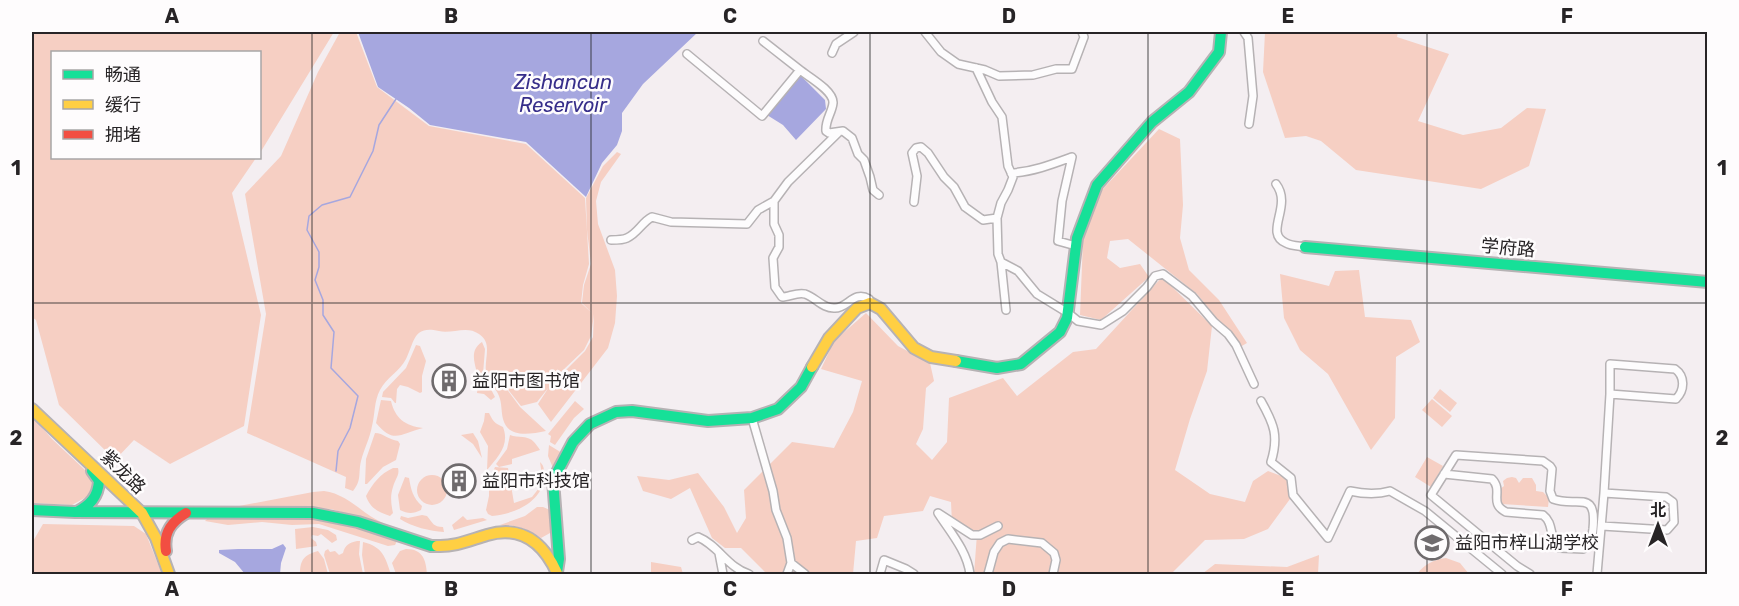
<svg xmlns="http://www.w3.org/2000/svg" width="1739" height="606" font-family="Rubik,'Noto Sans SC',sans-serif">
  <rect width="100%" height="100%" fill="#f4eef1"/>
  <path fill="#f6cfc3" d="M32,32H334L260,153V52H52V158H256L232,193L261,315L244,426L170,464L134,440L115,460L59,405L36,320L32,317Z
    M340,32H356L377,87L429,126L526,144L585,198L589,264L583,285L581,303L593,314L582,303L584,285L591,264L587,230L586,198L603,166L617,152L621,154L601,182L596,201L598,224L615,270L617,296L615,323L608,348L551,422L538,404L549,387L585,351L593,337L594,314L591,336L584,350L561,372L537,402L521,406L495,373L520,407L546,431C530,434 508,439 503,419C501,411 502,403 499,396C496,388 488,381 486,372C484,359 493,343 479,334C467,325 452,334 439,331C413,325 415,341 406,359C400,371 386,378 380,390C374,401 375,415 372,426C370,438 364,449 361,461C358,474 362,480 353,491L345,488L346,477L247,433L266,314L245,194L281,156L318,72Z
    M1265,32H1398L1397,37L1449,54L1418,121L1463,135L1501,128L1527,108L1546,109L1529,166L1481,189L1356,170L1321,141L1306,136L1285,138L1263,72Z
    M1159,129L1180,139L1183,205L1180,238L1189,270L1219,300L1247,343L1240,347L1197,294L1128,239L1110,241L1107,258L1120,268L1140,264L1149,277L1101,320L1080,315L1083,240L1101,191Z
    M1359,270L1365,317L1411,320L1420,342L1396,357L1395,418L1371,450L1328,374L1300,350L1284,318L1280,274L1329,286L1335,271Z
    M1162,277L1212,326L1207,371L1190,419L1175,470L1210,494L1245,502L1253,481L1268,471L1289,479L1290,499L1268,529L1244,539L1205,540L1171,574H974L977,534L952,523L951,502L930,496L923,511L884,516L877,538L856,541L853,574H796L789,569L781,574H767L741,548H725L712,538L690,488L671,499L643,491L637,476L669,480L698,473L724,507L737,533L746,518L744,490L792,442L834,448L853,412L862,381L821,369L834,341L866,313L898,346L930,363L934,381L926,388L923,429L916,444L932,460L947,442L949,398L1003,378L1017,396L1073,352L1096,349Z
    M482,342L485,349L483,374L495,397L491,400L484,394L477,393C478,387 478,380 477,373C474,361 470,350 482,342Z
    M416,345L420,346L426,361L422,376V392L420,393L408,387L400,385L397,389L396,403H395L391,398L382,397L383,392L406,368Z
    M1440,389L1457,403L1450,412L1433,398Z
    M1432,399L1452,416L1442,427L1422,410Z
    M381,400L391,401C395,418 405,426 423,428C401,433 394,445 376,423Z
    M575,401L584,409L574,418L555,445L550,442L551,436L548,434Z
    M485,413H489C493,421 494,423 503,427C510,445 498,457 487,470L488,446L480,432L484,421Z
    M32,416L52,439L85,470L91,479L92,485L90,495L72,505L32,503Z
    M375,433C383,433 389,440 398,441L400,444L396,460L383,467L367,484H365L366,459Z
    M473,433L478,441L482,458L473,444L461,435Z
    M510,435C518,438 528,435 534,442C536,444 538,447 540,450L512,459V464L499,467L496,464L507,449Z
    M549,445L562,453L553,468L548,456Z
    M1427,457L1443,466L1431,487L1415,477Z
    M540,462C544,466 544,468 544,475C544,501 516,514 492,516L488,514L486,510L489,496V481L495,467L508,468L514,503L532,497L543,483Z
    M393,468H398C400,475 395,479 393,487C390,496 391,504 393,513L390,516C378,512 370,508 366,496C373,483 380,474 393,468Z
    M417 490a15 15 0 1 1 30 0a15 15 0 1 1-30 0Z
    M405,477L409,478C411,490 413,498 422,506L421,510C413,514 408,514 400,510L398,495Z
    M1512,477L1516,478L1519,483L1523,478H1532L1536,485V491L1543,492L1549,498L1548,507L1501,504L1499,501L1500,489L1504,486L1503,481L1507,478Z
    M324,491C348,494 362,514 383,523V524L331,509L239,506L313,492Z
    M537,507H543L550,510L552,526L550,533L541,538C528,529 516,525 500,525L525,516Z
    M422,515L427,516C433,523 433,527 443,527L444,532C430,531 412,527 400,519L401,516L408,518Z
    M463,516L467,520L483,518L487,520L454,530L452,525Z
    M207,519H319L348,525L397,541L395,545L388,546L319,524L292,525L262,522L228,525L205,521Z
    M43,524L134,526L146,534L162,574H32V543Z
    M313,527L328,530L336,535L337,540L332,543L321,534L318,536L312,535L311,538L316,542L317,546L296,549L295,529Z
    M357,541H360L359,554L363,574H330L324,555L325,551L328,549L330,552L335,551L339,555L343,553C345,545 349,543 357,541Z
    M363,542C383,547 385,557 391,574H365L362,555Z
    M406,549C423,549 426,560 427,574H396L392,563L400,551Z
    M318,551L324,559L328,574H300C300,560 304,555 318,551Z
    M1319,555L1318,574H1202L1215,564L1287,567Z
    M1446,558L1460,563L1469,574H1417C1425,564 1433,560 1446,558Z
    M651,562L681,567L683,574H651Z"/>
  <path fill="#a6a7df" d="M358,32H698L643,84L622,113V131L617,145L602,163L586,197L526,142L430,125L409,108L378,87Z
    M801,76L825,100L826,109L796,140L783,125L767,115Z
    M283,544L286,548L281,563L280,574H245L235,562L219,553V550L238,549H272Z"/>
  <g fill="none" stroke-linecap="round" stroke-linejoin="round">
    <path stroke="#a6a7df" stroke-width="1.5" d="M336,471L338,451L350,428L358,396L331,368L334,332L323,315V300L315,280L319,267V252L307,230L309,216L322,205L350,197L373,151L379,125L396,99"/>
    <defs>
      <path id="street" d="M925,32L941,52L958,64L985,70L999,76L1033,75L1056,69H1072L1084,37L1082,32
        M1244,32L1248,38L1253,96L1249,124
        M832,53L836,44L854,32
        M687,54L762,116L800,70L763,41
        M976,68L992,102L1002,117L1008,166L1013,177L1008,190L1001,203L997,218L998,254L1001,262L1018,271L1037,294L1068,313L1078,321L1101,325L1123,311L1147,287L1155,276L1163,274L1192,296L1214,322L1228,334L1236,345L1254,384
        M800,70C809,77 834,91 833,103C832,113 825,120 826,131L829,133L843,131L852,138L858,154L864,160L870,177L873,190L879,195
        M1011,173C1032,172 1053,164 1072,157L1062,201L1058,241L1076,246
        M1276,184C1293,206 1263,233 1286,243C1291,246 1299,246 1305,247
        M774,201V224L779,235V247L773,258L775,287L782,297C789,297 797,292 805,294C815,297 823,309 835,308C848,308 854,290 869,299L870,303
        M914,202L917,176L912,153L916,148L921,147L928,153L944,177L954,187L965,207L983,220L997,218
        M611,240C616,240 623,240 627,238C638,233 642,222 652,217L671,222L747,224L758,210L774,201L788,182L839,132
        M1001,262L1006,310
        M1261,401C1274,424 1279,436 1271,462L1291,478L1293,495L1328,538L1350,491C1364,494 1376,495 1390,491L1425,511L1502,574
        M752,418L773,491L776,510L787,538L791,563L787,574
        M1444,474L1492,479C1504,491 1488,503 1506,512L1543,515C1555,524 1548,539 1560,548L1583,549C1591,544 1592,537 1593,529C1597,488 1577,508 1553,499L1550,491L1552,469L1550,466L1543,461L1456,455L1431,495L1517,566L1530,574
        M1604,493L1610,394L1676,399C1685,390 1685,376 1675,369L1610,364V394
        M692,540L698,537C718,545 728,568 749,574
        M719,553L723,574
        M791,563L805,574
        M880,574L884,560L906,569L914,574
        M970,574C967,551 951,533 938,513L972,535H980L998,526
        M988,574L994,552L1000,543L1008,539L1042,543L1054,553L1056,560L1053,574
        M1597,574L1604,493L1666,497L1673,502L1674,522L1667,530L1602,526"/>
      <path id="fast" d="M1305,247L1708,282
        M956,361L997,368L1021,364L1060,332L1067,318L1077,238L1097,185L1152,122L1189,92L1219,52L1221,32
        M32,510L75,512L313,513L358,522L431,546H437
        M77,512C90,505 98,497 99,481L92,471
        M557,572L559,559L553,480L573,442L590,424L616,412L632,411L708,421L752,418L778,409L801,387L812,367"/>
      <path id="slow" d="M812,367L829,338L857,308L870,303L881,309L914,348L931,357L956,361
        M32,409L142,513L156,538L169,574
        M437,546C455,547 470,540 487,535C521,525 543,542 557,573"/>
      <path id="jam" d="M166,551C163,533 171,522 186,513"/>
    </defs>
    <use href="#street" stroke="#b6b2b4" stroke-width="10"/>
    <use href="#fast" stroke="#b6b2b4" stroke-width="14"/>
    <use href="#slow" stroke="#b6b2b4" stroke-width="14"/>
    <use href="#jam" stroke="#b6b2b4" stroke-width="14"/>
    <use href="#street" stroke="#fdfcfd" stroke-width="7"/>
    <use href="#fast" stroke="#16e098" stroke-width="10"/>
    <use href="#slow" stroke="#ffcf43" stroke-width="10"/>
    <use href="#jam" stroke="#f24e42" stroke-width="10"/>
  </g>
  <path fill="none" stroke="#272426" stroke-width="1.5" stroke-opacity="0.55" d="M312,32V574M591,32V574M870,32V574M1148,32V574M1427,32V574M32,303H1708"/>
  <defs>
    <symbol id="building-ring" viewBox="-11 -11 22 22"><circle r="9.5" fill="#fefcfd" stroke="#6f6b6d" stroke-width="1.5"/><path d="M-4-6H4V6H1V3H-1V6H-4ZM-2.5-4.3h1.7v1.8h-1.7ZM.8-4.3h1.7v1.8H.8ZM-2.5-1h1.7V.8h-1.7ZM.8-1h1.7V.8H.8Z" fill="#6f6b6d"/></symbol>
    <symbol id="school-ring" viewBox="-11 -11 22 22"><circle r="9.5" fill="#fefcfd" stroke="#6f6b6d" stroke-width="1.5"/><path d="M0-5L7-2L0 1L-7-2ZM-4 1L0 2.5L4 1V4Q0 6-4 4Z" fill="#6f6b6d"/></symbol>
  </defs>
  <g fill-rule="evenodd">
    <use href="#building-ring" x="430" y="362" width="38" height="38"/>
    <use href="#building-ring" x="440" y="462" width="38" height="38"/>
    <use href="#school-ring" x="1413" y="524" width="38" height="38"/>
  </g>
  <g text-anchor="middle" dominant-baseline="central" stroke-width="5" stroke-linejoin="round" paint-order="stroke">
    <g font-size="18" fill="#272426" stroke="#fefcfd">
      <text transform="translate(1508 248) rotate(5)">学府路</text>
      <text transform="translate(123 472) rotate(44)">紫龙路</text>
    </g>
    <g font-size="18" fill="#272426" stroke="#fefcfd" text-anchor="start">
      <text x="472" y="381">益阳市图书馆</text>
      <text x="482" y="481">益阳市科技馆</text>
      <text x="1455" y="543">益阳市梓山湖学校</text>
    </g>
    <g font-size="20" font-style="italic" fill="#372e8a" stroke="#fefcfd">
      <text x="563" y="82">Zishancun<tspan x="563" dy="23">Reservoir</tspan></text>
    </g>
  </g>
  <rect width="1739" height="606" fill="none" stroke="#fefcfd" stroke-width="66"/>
  <rect x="51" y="51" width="210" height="108" fill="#fefcfd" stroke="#a8a6a7" stroke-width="1.5"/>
  <rect x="63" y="70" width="30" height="9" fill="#16e098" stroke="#a8a6a7" stroke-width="1.5"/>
  <text x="105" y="81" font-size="18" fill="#272426">畅通</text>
  <rect x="63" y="100" width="30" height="9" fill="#ffcf43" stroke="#a8a6a7" stroke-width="1.5"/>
  <text x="105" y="111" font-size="18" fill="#272426">缓行</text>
  <rect x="63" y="130" width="30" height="9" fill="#f24e42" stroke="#a8a6a7" stroke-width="1.5"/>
  <text x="105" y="141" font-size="18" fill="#272426">拥堵</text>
  <g transform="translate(1658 525)" stroke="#fefcfd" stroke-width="4.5" paint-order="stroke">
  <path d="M0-4.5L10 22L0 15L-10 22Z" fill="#272426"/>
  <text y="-9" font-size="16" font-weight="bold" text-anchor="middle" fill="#272426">北</text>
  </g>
  <rect x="33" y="33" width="1673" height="540" fill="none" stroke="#272426" stroke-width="2"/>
  <g font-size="20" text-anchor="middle" font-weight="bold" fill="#272426">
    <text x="172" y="23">A</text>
    <text x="451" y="23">B</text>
    <text x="730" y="23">C</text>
    <text x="1009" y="23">D</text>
    <text x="1288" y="23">E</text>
    <text x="1567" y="23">F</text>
    <text x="16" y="175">1</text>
    <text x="1722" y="175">1</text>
    <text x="16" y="445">2</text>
    <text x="1722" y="445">2</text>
    <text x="172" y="596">A</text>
    <text x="451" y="596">B</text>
    <text x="730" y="596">C</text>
    <text x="1009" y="596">D</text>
    <text x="1288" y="596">E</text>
    <text x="1567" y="596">F</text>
  </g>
</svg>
